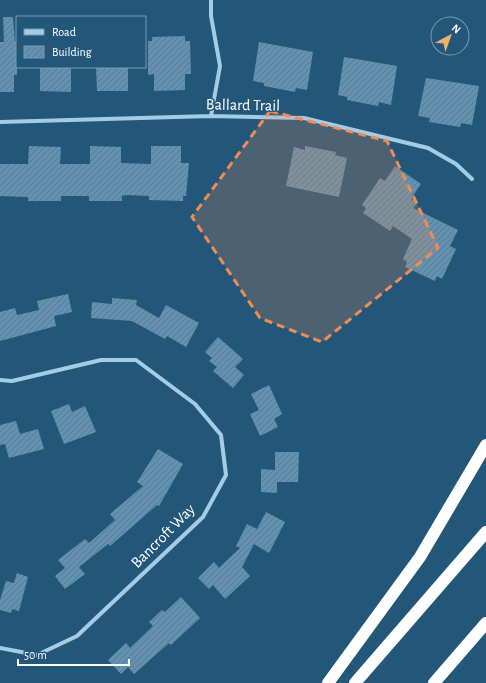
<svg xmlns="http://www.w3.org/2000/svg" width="486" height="683" font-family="'Alegreya Sans',sans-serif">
  <defs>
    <pattern id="building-hatch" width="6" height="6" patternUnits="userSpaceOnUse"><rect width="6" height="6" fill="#6392b0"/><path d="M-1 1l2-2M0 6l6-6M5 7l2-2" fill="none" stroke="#5b7a8d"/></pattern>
  </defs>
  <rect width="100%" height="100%" fill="#23577a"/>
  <path fill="url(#building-hatch)" d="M3,17H13L15,42H17V75H14V92H0V42H4Z
    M185,36V41H190L191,74H185V90L154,91V74L148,75V41H152V37Z
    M259,42L313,52L307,90L296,88L295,92L264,86V83L253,81Z
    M344,57L397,66L391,105L379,102L378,106L347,100V97L338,95Z
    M40,67H71V92L40,91Z
    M96,67H128V91H97Z
    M426,78L479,86L472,125L461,123L460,127L429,122L430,118L418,116Z
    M29,146L61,147L60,164H90V146L121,147V163L151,164V146H181V163H189L186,196H183V201L149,200V196L127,195L122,196V201H89V196H61V201H28V197L0,196V164H28Z
    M305,146L336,152L335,155L347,158L339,197L286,186L294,147L305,150Z
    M395,166L421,184L411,199L417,203L413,208L458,230L450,246L456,249L442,279L437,276L435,281L405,267L407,262L403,259L412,239L393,226L390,231L363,213L366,208L362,205L380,178L385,181Z
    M68,294L72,312L54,316L56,326L0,341V312L15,308L17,315L39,310L37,301Z
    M112,298L137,300L136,305L159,318L166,305L199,323L186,347L167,336L165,339L132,321L91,318L92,302L112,304Z
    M218,337L243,359L235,367L244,375L233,388L213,371L217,367L209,361L212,358L205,352Z
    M269,385L282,414L274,419L278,427L260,436L250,414L259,410L251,394Z
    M69,404L72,412L85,406L96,432L64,444L51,411Z
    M16,421L20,434L38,429L44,449L9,458L5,444L0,445V425Z
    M158,449L183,464L159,506L157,505L110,546L108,544L79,567L85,574L65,589L55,576L65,568L58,560L85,539L89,543L115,520L110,514L143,486L137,482Z
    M275,452H299L298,482H277V493L261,492V469L275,470Z
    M266,512L285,522L269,553L254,544L242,567L250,576L225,599L213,585L209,589L198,578L214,562L219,568L240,548L236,546L247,524L257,529Z
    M17,573L28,577L19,611L12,609L11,613L0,610V600L6,581L14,583Z
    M181,597L200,618L171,645L169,643L134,674L128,667L121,674L108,660L126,643L130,648L153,626L149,622L162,610L165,612Z"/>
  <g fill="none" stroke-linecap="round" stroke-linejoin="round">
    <path stroke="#a5cce5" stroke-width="4" d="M211,0V16L220,66L211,116
      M0,122L211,116L304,118L428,148L456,164L472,179
      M0,380L12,381L101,360H136L195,404L221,435L226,475L203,517L77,636L37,655L0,648"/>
    <path stroke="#fff" stroke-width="12" d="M328,683L420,557L486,445
      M355,683L486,532
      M434,683L486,623"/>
  </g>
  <path fill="#ef8b55" fill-opacity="0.2" stroke="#ef8b55" stroke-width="3" stroke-dasharray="8 5" stroke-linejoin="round" d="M270,111L387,141L438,248L322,342L260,318L192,217Z"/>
  <g text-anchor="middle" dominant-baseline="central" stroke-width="3" stroke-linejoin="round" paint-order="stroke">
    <g font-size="16" fill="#fff" stroke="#23577a">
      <text transform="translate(243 105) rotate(1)">Ballard Trail</text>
      <text transform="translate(163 536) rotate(-45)">Bancroft Way</text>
    </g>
  </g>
  <rect x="16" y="16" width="130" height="52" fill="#23577a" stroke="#7b9aaf"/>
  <rect x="24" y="29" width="20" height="6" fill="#a5cce5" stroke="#7b9aaf"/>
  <text x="52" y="36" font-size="12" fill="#ffffff">Road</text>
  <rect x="24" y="46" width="20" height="12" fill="url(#building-hatch)" stroke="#7b9aaf"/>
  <text x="52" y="56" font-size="12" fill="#ffffff">Building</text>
  <g transform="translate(450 36) rotate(41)"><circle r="19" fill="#23577a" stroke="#7b9aaf"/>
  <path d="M0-3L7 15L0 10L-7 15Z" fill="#f0b268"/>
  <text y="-6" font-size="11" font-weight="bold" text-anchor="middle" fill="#ffffff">N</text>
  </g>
  <path d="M18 659v6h111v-6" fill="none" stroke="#ffffff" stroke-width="2"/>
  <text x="24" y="659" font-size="12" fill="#ffffff" stroke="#23577a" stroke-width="3" paint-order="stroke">50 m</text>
</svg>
